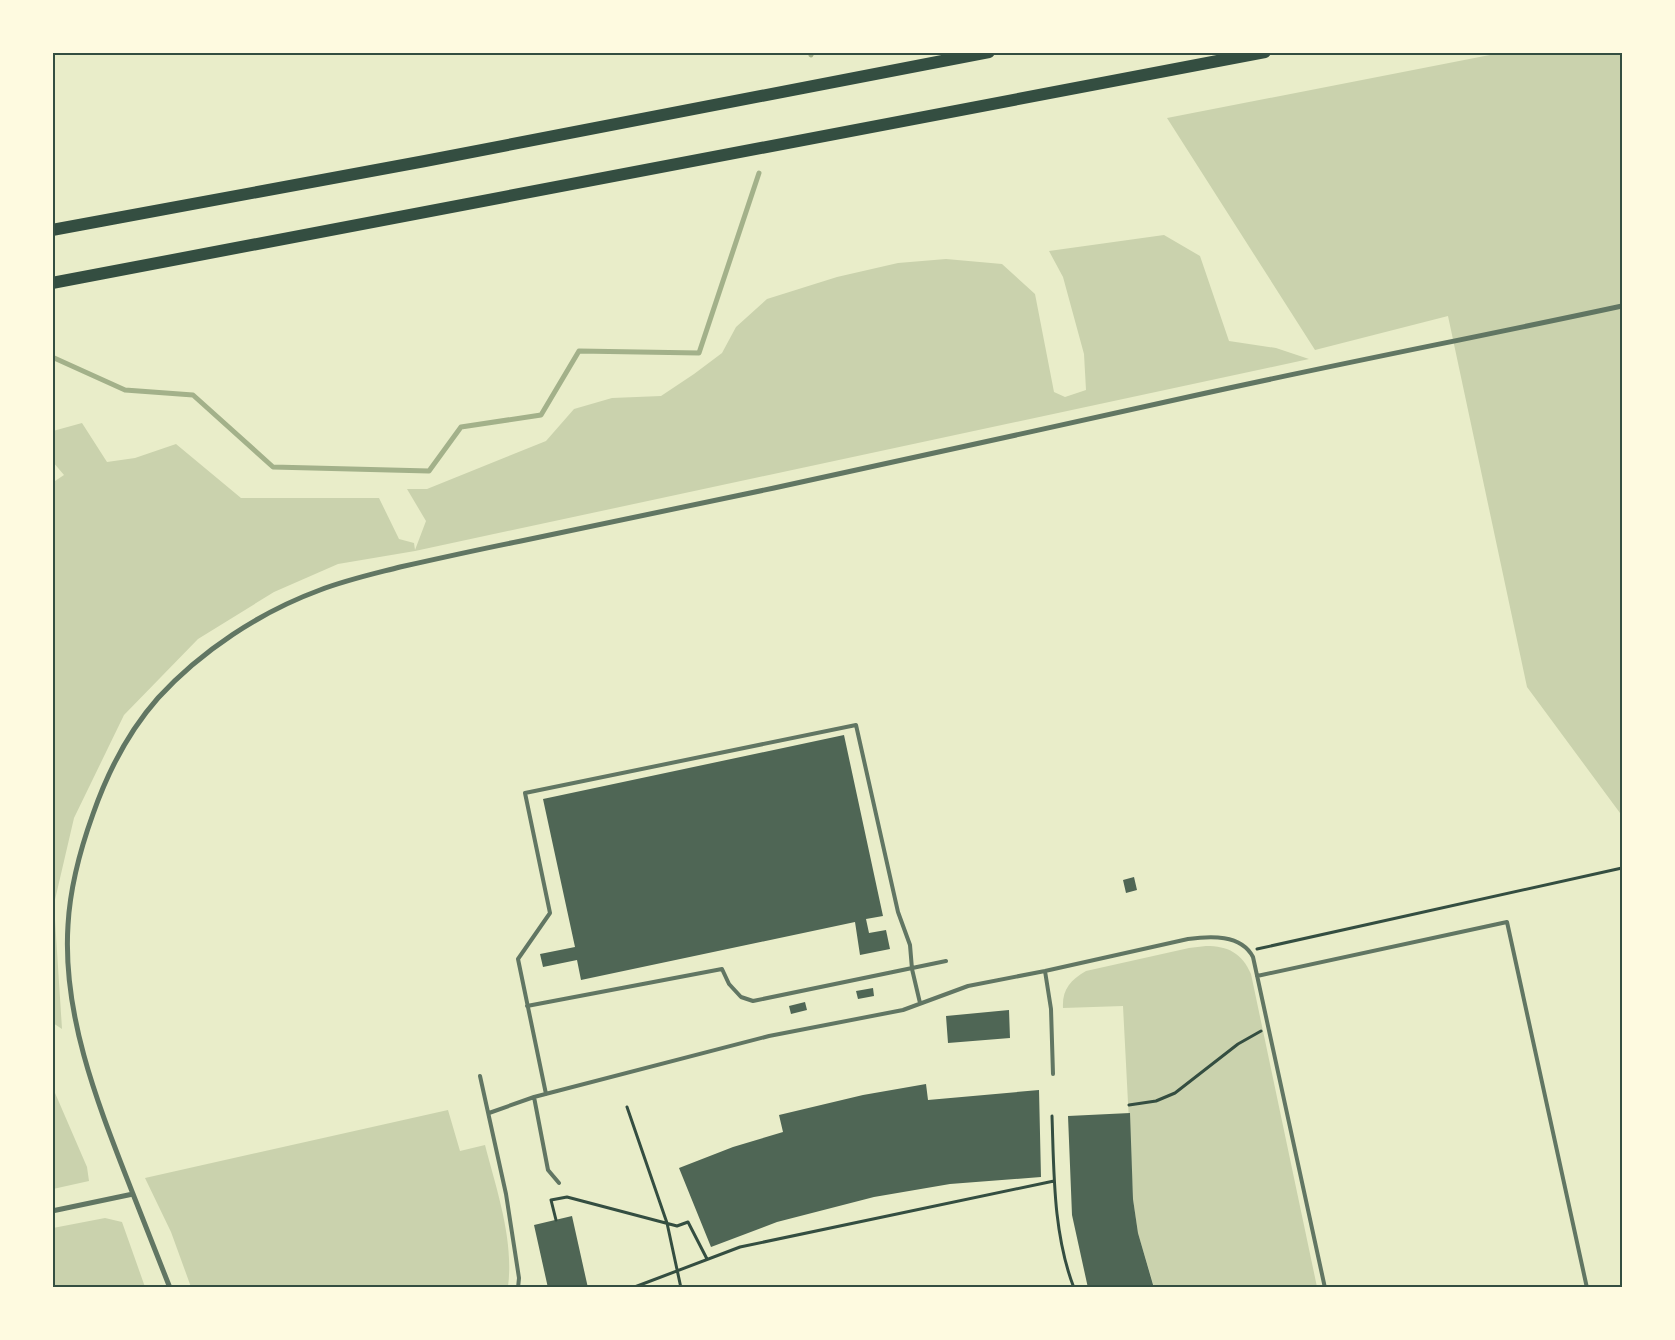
<svg xmlns="http://www.w3.org/2000/svg" width="1675" height="1340" font-family="'Asap Condensed',sans-serif">
  <rect width="100%" height="100%" fill="#e9edc9"/>
  <path fill="#cad2ad" d="M1500,53H1622V840L1620,813L1527,687L1448,316L1315,350L1167,118Z
    M1164,235L1200,256L1229,341L1276,348L1309,359L415,551L338,564L274,592L198,639L124,715L74,818L54,904L62,1029L53,1023L52,483L64,475L53,462V431L82,423L107,462L135,458L176,444L241,498H379L399,539L414,543L415,550L426,521L407,489H427L546,441L574,409L612,398L661,396L694,374L722,353L736,327L767,299L837,277L898,263L946,259L1002,264L1035,294L1054,392L1065,397L1086,390L1084,354L1063,277L1049,251Z
    M1206,946C1228,946 1242,953 1251,974L1317,1287H1154L1138,1233L1133,1199L1123,1006L1063,1008C1062,990 1070,980 1086,971L1189,948Z
    M52,1086L87,1167L89,1181L53,1189Z
    M448,1110L460,1151L485,1145C497,1191 514,1240 508,1287H191L171,1232L145,1178Z
    M105,1218L122,1222L145,1287H53V1228Z"/>
  <g fill="none" stroke-linecap="round" stroke-linejoin="round">
    <path stroke="#a3b18a" stroke-width="5" d="M811,55L812,52
      M52,357L125,390L193,395L273,467L429,471L461,427L541,415L579,351L699,353L759,173"/>
  </g>
  <path fill="#4f6655" d="M844,735L883,916L866,919L869,933L886,930L890,949L860,955L855,922L581,980L577,960L543,967L540,954L575,947L543,799Z
    M1134,877L1137,890L1126,893L1123,880Z
    M873,988L874,996L858,999L856,991Z
    M805,1002L807,1010L791,1014L789,1006Z
    M1009,1010L1010,1038L948,1043L946,1016Z
    M926,1084L928,1100L1039,1090L1041,1177L950,1184L874,1197L777,1222L711,1247L679,1168L733,1147L783,1132L779,1115L863,1095Z
    M1130,1113L1133,1199L1138,1233L1154,1288H1088L1072,1215L1068,1116Z
    M572,1216L588,1288H548L534,1225Z"/>
  <g fill="none" stroke-linecap="round" stroke-linejoin="round">
    <path stroke="#344e41" stroke-width="3" d="M1257,949L1622,868
      M1129,1105L1156,1101L1175,1093L1238,1044L1261,1031
      M627,1107L667,1223L681,1288
      M1052,1116C1054,1172 1053,1234 1074,1288
      M556,1220L551,1200L567,1197L677,1226L688,1222L707,1259
      M632,1288L740,1247L1054,1181"/>
    <path stroke="#617663" stroke-width="4" d="M1045,971L1051,1009L1053,1074
      M1257,976L1507,922L1587,1288
      M527,1006L722,969L729,984L741,997L753,1001L946,961
      M480,1076L506,1194L519,1278L518,1288
      M546,1094L518,959L550,913L525,793L856,725L898,912L910,945L912,969L920,1003
      M534,1097L548,1170L559,1183
      M489,1113L534,1097L769,1036L903,1010L968,986L1045,971L1188,939C1210,936 1241,934 1253,957L1325,1288"/>
    <path stroke="#617663" stroke-width="5" d="M133,1194C100,1109 62,1018 68,925C70,888 80,850 93,814C108,771 128,732 158,698C201,651 260,612 320,590C346,580 373,574 400,567C440,558 480,549 521,541C605,524 689,506 774,488C912,459 1050,427 1188,397C1332,365 1478,337 1622,306
      M52,1211L133,1194L170,1288"/>
    <path stroke="#344e41" stroke-width="12" d="M52,230L425,161L989,52
      M52,283L1265,52"/>
  </g>
  <rect width="1675" height="1340" fill="none" stroke="#fefae0" stroke-width="108"/>
  <rect x="54" y="54" width="1567" height="1232" fill="none" stroke="#344e41" stroke-width="2"/>
</svg>
